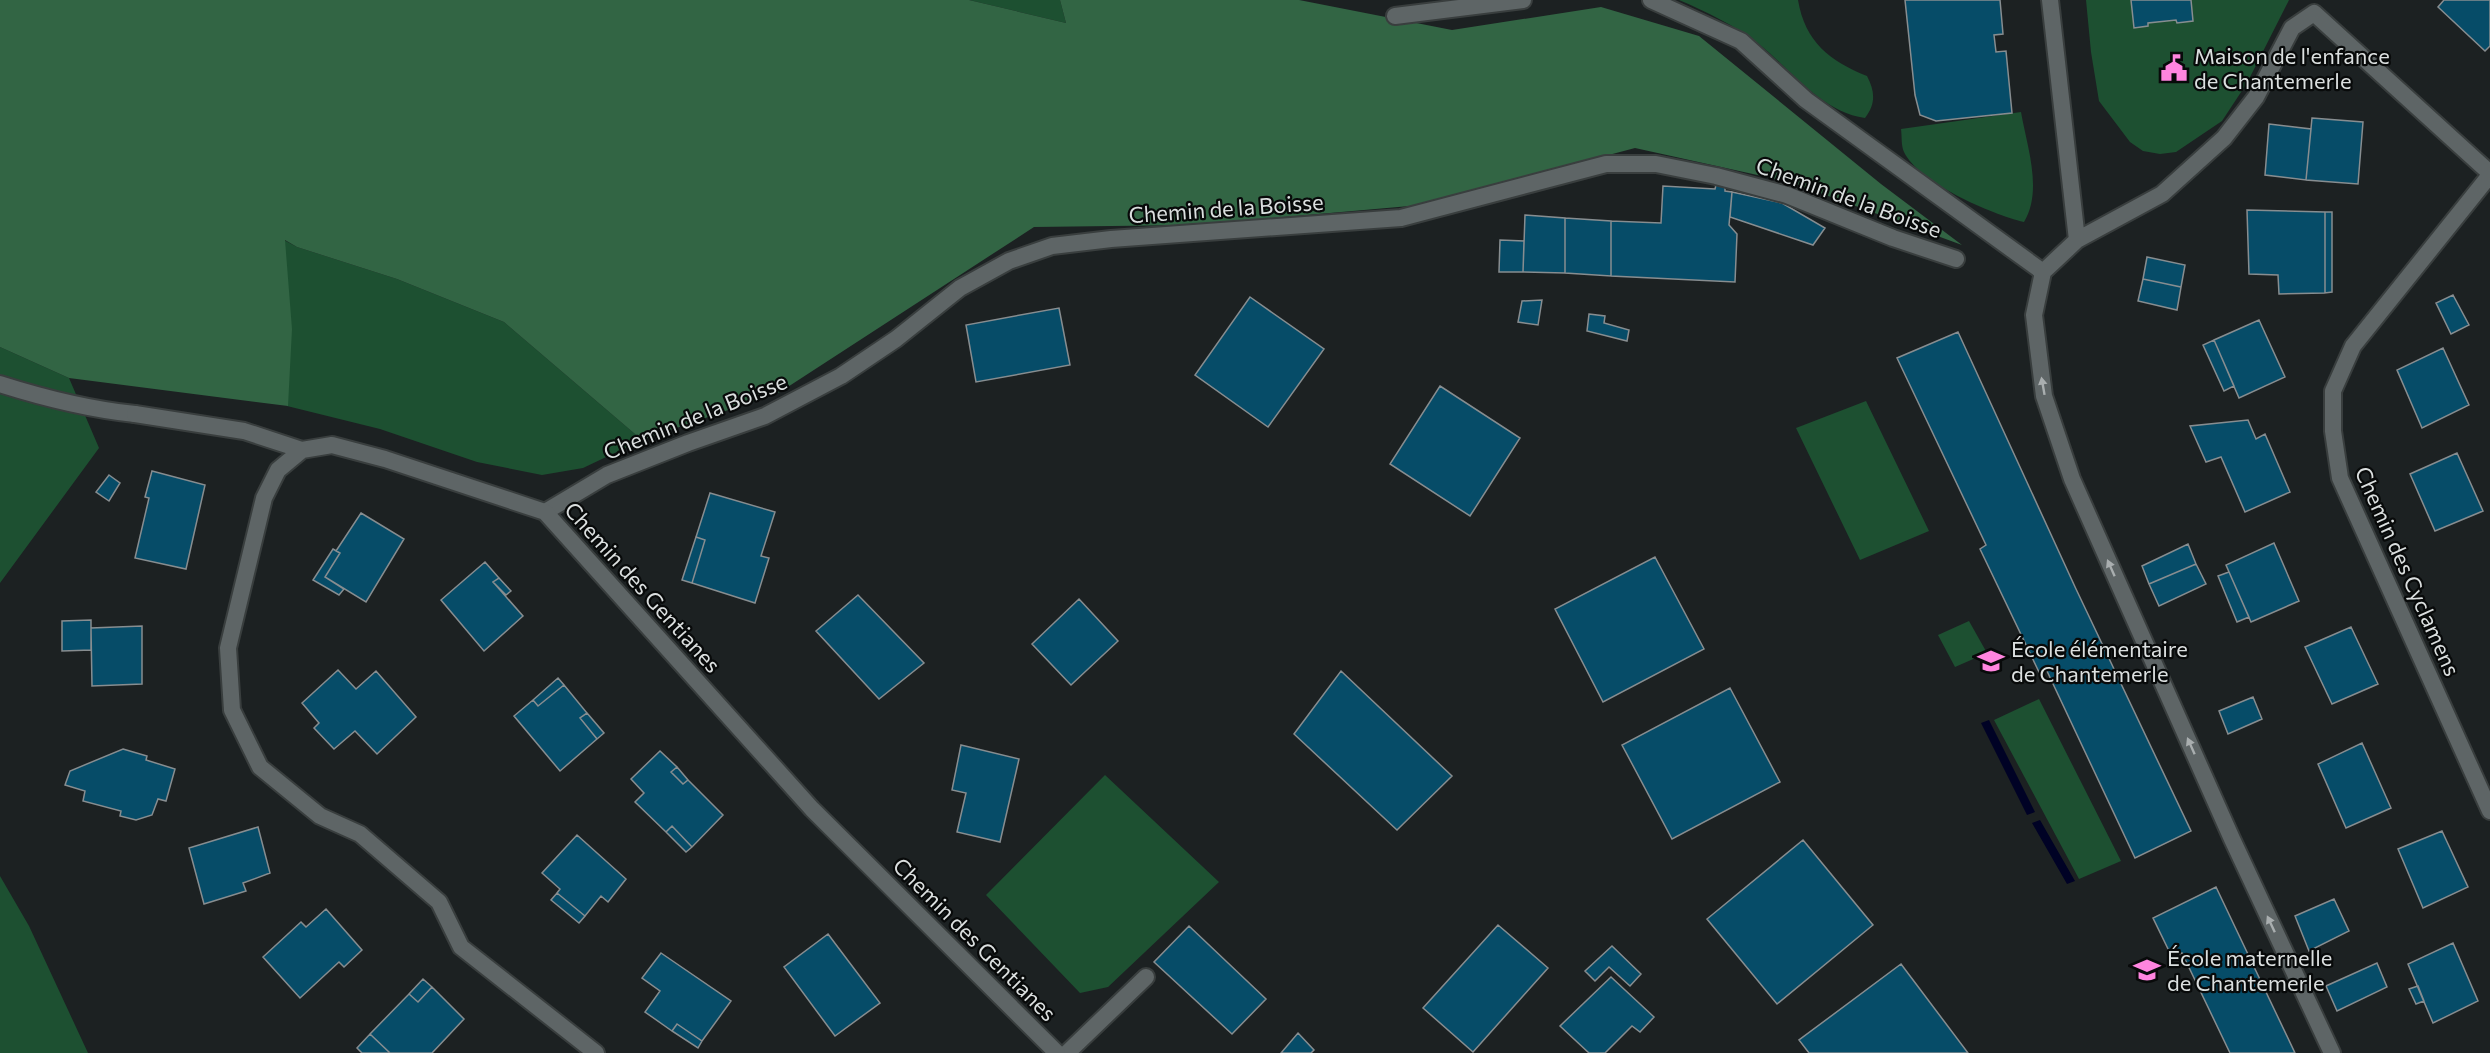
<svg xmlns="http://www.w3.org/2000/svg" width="2490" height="1053" font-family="Commissioner,sans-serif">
  <rect width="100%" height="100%" fill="#1c2122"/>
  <path fill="#1d5031" d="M969,0H1060L1066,23Z
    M1679,0H1798C1805,42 1830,61 1867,76C1875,91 1876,104 1865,118C1822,112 1792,71 1760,45C1736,26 1707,12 1679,0Z
    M2086,0H2289L2247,83L2222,121L2176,152L2160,154L2143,151L2130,142L2099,101L2091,52Z
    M2021,112C2027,147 2043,190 2024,222C1991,214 1919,183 1904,152C1901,146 1902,136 1901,129Z
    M284,240L297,247L397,279L504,322L642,440L583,468L542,475L477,462L380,429L287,406Z
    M0,347L69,378L99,448L0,583Z
    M1866,401L1929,531L1860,560L1796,428Z
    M1969,621L1987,653L1955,667L1938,635Z
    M2039,699L2121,861L2079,879L1994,720Z
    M1105,775L1219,882L1108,987L1080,993L986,895Z
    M0,876L29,926L88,1053H0Z"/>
  <path fill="#326544" d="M0,0H969L1066,23L1060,0H1299L1452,30L1601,7L1699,36L1881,184L1962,245L1793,183L1635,148L1421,205L1191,225L1034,227L780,392L642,440L504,322L397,279L297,247L285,240L292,329L288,406L69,378L0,347Z"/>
  <path fill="#000225" d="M1989,720L2035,812L2027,815L1981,723Z
    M2040,820L2075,881L2067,884L2032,823Z"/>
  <path fill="#064c68" stroke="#878d90" stroke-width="1.5" d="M1905,0H2000L2003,34L1994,35L1996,52L2006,51L2012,113L1936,121L1920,115L1915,95Z
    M2131,0H2191L2193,21L2177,23L2176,20L2148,23V26L2134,28Z
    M2444,0H2490V46L2485,51L2438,7Z
    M2312,118L2363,122L2358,184L2306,180Z
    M2269,124L2311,129L2306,180L2265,175Z
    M1716,185H1725V191L1732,192L1729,225L1737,234L1735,282L1611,276V221L1661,223L1663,186L1715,189Z
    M1732,192L1782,203L1825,228L1813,245L1730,217Z
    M2247,210L2325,212V293L2279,294L2278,275L2249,274Z
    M2325,212H2332V292L2325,293Z
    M1525,215L1565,218V273L1523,272Z
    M1565,218L1611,221V276L1565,273Z
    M1500,240L1524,241L1523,272H1499Z
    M2147,257L2185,265L2181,287L2143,279Z
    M2143,279L2181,287L2177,310L2138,301Z
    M2453,295L2469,325L2451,334L2436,303Z
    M1250,297L1324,349L1268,427L1195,375Z
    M1542,300L1538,325L1518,322L1522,301Z
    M1059,308L1070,365L976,382L966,325Z
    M1589,314L1605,316L1604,323L1629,330L1627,341L1587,331Z
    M2259,320L2285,377L2239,398L2214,340Z
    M1958,332L2076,589L2191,831L2135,858L2046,669L2039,672L1980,549L1986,545L1897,358Z
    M2214,340L2234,386L2224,391L2203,345Z
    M2443,348L2469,405L2422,428L2397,370Z
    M1440,386L1520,438L1470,516L1390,464Z
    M2248,420L2256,439L2265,434L2290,492L2245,512L2221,457L2206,462L2190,426Z
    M2457,453L2483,511L2435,531L2410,474Z
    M152,471L205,485L186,569L135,558L149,498L145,497Z
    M109,475L120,483L109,501L96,492Z
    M710,493L775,512L761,556L769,558L755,603L692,583L705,540L696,537Z
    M361,513L404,539L366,602L325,577L340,553L336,551Z
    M696,537L705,540L692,583L682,580Z
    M2274,543L2299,601L2251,622L2226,565Z
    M2188,544L2196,564L2149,584L2142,566Z
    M333,549L340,553L325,577L344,589L339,595L313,580Z
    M1655,557L1704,649L1603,702L1555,609Z
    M485,562L499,578L493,582L523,616L484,651L441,600Z
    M2196,564L2206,584L2159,606L2149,584Z
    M2229,572L2249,617L2237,622L2218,576Z
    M499,578L511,591L506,595L493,582Z
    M858,595L924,663L879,699L816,631Z
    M1079,599L1118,641L1071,685L1032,644Z
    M91,620V650L62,651V621Z
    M142,626V684L92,686L91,628Z
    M2351,627L2378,684L2332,704L2305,647Z
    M338,670L356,689L376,671L416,717L377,754L355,731L334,749L314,728L319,723L302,703Z
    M1341,671L1452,776L1397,830L1294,734Z
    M558,678L564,685L538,706L533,700Z
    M564,685L587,713L580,718L597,739L560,771L514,716L533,700L538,706Z
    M1730,688L1780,782L1672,839L1622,745Z
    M2253,697L2262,719L2228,734L2219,711Z
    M587,713L604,733L597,739L580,718Z
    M2362,743L2391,808L2346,828L2318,764Z
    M961,745L1019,759L1000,842L957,832L966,793L952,790Z
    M123,749L147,756L146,760L175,769L166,801L158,799L152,815L136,820L120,816L121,811L83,801L85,791L65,785L70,771Z
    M660,751L677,767L671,772L683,784L688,780L723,815L692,847L672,826L666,832L635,802L644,793L631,779Z
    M677,767L688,780L683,784L671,772Z
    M672,826L692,847L686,852L666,832Z
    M258,827L270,873L243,883L246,891L204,904L189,848Z
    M2442,831L2468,887L2423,908L2398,849Z
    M577,835L626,879L608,902L601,896L585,916L557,893L560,889L542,873Z
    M1803,840L1873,925L1777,1004L1707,919Z
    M2216,887L2295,1053H2230L2182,953L2172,957L2153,918Z
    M557,893L585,916L579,923L551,900Z
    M2334,899L2349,931L2309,951L2295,916Z
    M326,909L362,950L344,967L339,962L300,998L263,957L301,922L306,927Z
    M1498,925L1548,968L1473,1052L1423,1008Z
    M1189,926L1266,999L1232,1034L1154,962Z
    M828,934L880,1003L835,1036L784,967Z
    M2453,943L2478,1001L2433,1023L2408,964Z
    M1612,946L1641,974L1630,986L1609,967L1595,981L1585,971Z
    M661,953L731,1001L702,1041L677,1024L672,1031L645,1012L660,991L642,978Z
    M2377,963L2387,987L2337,1011L2326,986Z
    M1901,964L1968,1053H1809L1799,1040Z
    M1611,977L1654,1017L1640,1032L1632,1026L1605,1053H1589L1560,1026Z
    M423,979L432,987L418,1002L409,994Z
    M2418,986L2424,1001L2416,1004L2409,989Z
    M432,987L464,1019L432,1053H390L370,1034L409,994L418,1002Z
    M677,1024L702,1041L698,1048L672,1031Z
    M1298,1033L1314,1050L1311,1053H1281Z
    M370,1034L390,1053H362L357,1048Z"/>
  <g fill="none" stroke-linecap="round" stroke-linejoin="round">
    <defs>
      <path id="service" d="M0,384C44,398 88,409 135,414
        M545,512L607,475L688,443L765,416L841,376L896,339L960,288L1009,261L1052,246L1111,239L1401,218L1606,164H1656L1716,176L1787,195L1893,238L1956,259
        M1067,1053L1146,977"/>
      <path id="minor" d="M1651,0L1741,41L1806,100L2043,272
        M2050,0L2077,240
        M1395,16L1523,0
        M2490,175L2353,346L2333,391V431L2340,478L2490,811
        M135,414L244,431L302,450
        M596,1053L461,947L439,902L360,834L320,816L260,767L232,710L228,648L264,498L278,470L302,450L332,445L385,459L545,512L812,809L1057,1053
        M2332,1053L2232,839L2072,479L2044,396L2034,315L2043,272L2077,240L2162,194L2224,138L2256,97L2292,28L2314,13L2490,173"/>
    </defs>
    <use href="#service" stroke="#393e3e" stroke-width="20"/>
    <use href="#minor" stroke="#393e3e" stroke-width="20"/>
    <use href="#service" stroke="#5e6566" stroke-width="16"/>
    <use href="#minor" stroke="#5e6566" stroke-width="16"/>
  </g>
  <defs><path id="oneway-solid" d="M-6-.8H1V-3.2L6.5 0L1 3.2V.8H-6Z" transform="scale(1.5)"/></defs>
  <g fill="#a9aeaf">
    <use href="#oneway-solid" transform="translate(2043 386) rotate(-100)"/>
    <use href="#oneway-solid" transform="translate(2111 568) rotate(-114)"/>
    <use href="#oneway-solid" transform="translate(2191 746) rotate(-114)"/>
    <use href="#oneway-solid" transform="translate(2271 924) rotate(-115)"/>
  </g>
  <defs>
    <symbol id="civic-bare" viewBox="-9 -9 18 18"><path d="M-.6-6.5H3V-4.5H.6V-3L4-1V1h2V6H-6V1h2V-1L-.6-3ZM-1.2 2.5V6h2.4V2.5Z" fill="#ff85df" stroke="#080a0a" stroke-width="2.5" paint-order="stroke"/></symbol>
    <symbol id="school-bare" viewBox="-9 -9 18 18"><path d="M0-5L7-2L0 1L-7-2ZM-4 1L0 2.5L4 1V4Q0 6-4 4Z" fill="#ff85df" stroke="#080a0a" stroke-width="2.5" paint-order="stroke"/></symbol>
  </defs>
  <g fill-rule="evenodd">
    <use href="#civic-bare" x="2155" y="49" width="38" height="38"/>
    <use href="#school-bare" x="1972" y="642" width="38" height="38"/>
    <use href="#school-bare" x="2128" y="951" width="38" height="38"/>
  </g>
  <g text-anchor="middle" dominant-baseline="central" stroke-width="4.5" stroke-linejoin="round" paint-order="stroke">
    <g font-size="22" fill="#dbdfdf" stroke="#080a0a" text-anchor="start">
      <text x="2194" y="55">Maison de l'enfance<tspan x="2194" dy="25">de Chantemerle</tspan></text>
      <text x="2011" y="648">École élémentaire<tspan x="2011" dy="25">de Chantemerle</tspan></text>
      <text x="2167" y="957">École maternelle<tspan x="2167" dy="25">de Chantemerle</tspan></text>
    </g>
    <g font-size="22" fill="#dbdfdf" stroke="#080a0a">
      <text transform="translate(1849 197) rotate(20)">Chemin de la Boisse</text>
      <text transform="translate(1226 208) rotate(-4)">Chemin de la Boisse</text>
      <text transform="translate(695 416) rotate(-22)">Chemin de la Boisse</text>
      <text transform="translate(2408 571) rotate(66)">Chemin des Cyclamens</text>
      <text transform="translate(643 587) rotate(48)">Chemin des Gentianes</text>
      <text transform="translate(975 939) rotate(45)">Chemin des Gentianes</text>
    </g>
  </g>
</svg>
